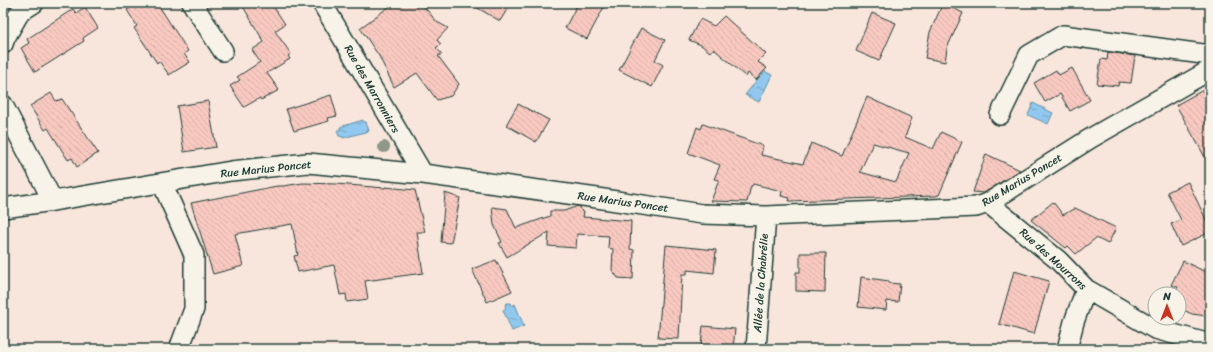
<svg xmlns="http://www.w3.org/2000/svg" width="1213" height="352" font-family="Sriracha,sans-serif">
  <defs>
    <pattern id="water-ripples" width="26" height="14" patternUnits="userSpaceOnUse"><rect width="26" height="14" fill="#90c8ef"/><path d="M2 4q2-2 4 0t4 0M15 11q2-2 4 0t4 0" fill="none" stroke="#75a4c2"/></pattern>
    <pattern id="building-back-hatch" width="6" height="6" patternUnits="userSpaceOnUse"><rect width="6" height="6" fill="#f9c9c1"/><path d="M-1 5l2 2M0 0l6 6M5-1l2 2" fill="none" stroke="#d5aea6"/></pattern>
  </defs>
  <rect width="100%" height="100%" fill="#f8e6dc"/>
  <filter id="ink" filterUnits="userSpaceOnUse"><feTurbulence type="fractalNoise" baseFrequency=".025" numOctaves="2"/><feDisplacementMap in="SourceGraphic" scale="8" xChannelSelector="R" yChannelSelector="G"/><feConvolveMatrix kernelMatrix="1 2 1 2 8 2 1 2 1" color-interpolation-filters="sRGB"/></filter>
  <g filter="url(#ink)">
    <path fill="url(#water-ripples)" stroke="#6390a4" d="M764,71L772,75L759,102L745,95Z
      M1033,103L1053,113L1048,124L1028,115Z
      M363,120V122H366L369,131L343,138V137L339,136L337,131L340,129V127Z
      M507,303H511L512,306L515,304L524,326L512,331L503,310L506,308L505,305Z"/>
    <path fill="url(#building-back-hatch)" stroke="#1f3d34" fill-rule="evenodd" d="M137,3H157L188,51L184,54L190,62L169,75L159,61L157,63L134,28L137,26L127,10Z
      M241,3H271L285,24L275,31L291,54L288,56L290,59L267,73L279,90L261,100L260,98L244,107L230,86L240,80L237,77L260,62L252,50L264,42Z
      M394,3H421L437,22L448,28L437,40L441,44L436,48L442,54L438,56L459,84L451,96L437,100L417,73L394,87L379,56L360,28Z
      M469,3H511L500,21Z
      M578,3H606L587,39L565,28Z
      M943,3L963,13L947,48L945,62L925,58L930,32Z
      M85,7L98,28L83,38L84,41L35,72L21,48L29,43L27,39L73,9L76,13Z
      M872,13L896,23L879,61L856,51Z
      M724,16L766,54L758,62L767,68L756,80L748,73L746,77L714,49L710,52L701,45L689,40L700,19L714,26Z
      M641,28L665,40L655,60L663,65L652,87L619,70Z
      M1108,52L1135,56L1131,83L1119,82L1118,86L1097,84L1101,59L1107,60Z
      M1072,68L1090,100L1070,111L1060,94L1045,102L1034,83L1056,70L1059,75Z
      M1203,90L1210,102V166L1176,105Z
      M51,93L56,101L62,99L98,153L77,167L72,158L68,160L48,128L45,130L30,106Z
      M331,95L337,116L328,118L329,121L294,131L286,109Z
      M867,97L912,118L905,137L933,149L941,132L962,142L939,195L935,196L789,201L790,198L781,196L782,191L753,184L752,186H751L747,202L711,201L719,180L714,179L720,165L688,153L697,127L701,129L703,124L763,146L761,155L803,164L811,143L842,156ZM873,143L909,153L896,182L860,172Z
      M208,101L216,147L184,152L177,106Z
      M518,104L549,120L536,142L506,125Z
      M986,154L1020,170L984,193L973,192Z
      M1188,182L1210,228V232L1181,246L1171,224L1181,220L1167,192Z
      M303,183L336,184L385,188V187L415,190L425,232H417L423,273L365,281L368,299L347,302L346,294L340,295L334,265L298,272L294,256L298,255L292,224L235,234L243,266L213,274L191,203L277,186H283Z
      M445,193L460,198L451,243L441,242Z
      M1053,202L1063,215L1075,208L1116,228L1108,244L1096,238L1076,254L1068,246L1066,248L1031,220Z
      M578,206L580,207L582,212H584L583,217L631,221L630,249L634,250L633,279L618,278L612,270L613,249L608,248L609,236L577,234L576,248L548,246L549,232L507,257L499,243L502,242L494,225L492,207L507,209L516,228L550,216V211H564Z
      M666,245L716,250L714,273L687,270V274H682L679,339L658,338Z
      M800,253H826L825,292L796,291V272H800Z
      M496,260L512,291L487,302L472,269Z
      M1183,261L1210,274V307L1206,316L1192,314L1179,308V294H1174L1178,287L1171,285Z
      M1014,271L1049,281L1034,334L999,324Z
      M861,277L889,281V283L900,284L898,302L887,301L886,310L858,307Z
      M703,326L735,329L733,349H705V346H701Z"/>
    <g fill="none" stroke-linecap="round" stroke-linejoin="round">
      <defs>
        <path id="minor" d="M192,3L223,51
          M322,3L423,174
          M3,44L5,38L20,12L34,3
          M3,105L53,201
          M1000,115L1029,55L1063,35L1210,55
          M162,183L194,255V309L179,349
          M988,203L1058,260L1086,289L1155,329L1210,344
          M3,208L53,201L231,171L308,163L423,174L597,198L702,214L766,216L976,207L988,203L1091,138L1210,70
          M756,349L766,216
          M1067,349L1074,322L1086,289"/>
      </defs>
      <use href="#minor" stroke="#1f3d34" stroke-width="22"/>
      <use href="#minor" stroke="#f7f3e8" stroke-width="19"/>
    </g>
    <circle fill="#8e9788" cx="384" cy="147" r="6"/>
  </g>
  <g text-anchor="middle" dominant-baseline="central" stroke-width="3" stroke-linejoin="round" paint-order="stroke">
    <g font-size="11" fill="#1f3d34" stroke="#f7f3e8">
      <text transform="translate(372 89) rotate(60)">Rue des Marronniers</text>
      <text transform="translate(266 169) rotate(-6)">Rue Marius Poncet</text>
      <text transform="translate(1022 180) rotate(-31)">Rue Marius Poncet</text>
      <text transform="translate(623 202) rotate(8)">Rue Marius Poncet</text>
      <text transform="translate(1053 259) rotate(42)">Rue des Mourrons</text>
      <text transform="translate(761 283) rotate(-86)">Allée de la Chabrélie</text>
    </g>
  </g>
  <rect width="1213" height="352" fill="none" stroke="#f7f3e8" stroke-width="16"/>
  <rect x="8" y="8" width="1197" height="336" fill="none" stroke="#1f3d34" stroke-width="1.5" filter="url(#ink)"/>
  <g transform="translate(1167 306)"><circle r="19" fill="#f7f3e8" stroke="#a1aaa0"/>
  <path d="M0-3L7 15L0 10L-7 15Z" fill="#c8321e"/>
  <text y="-6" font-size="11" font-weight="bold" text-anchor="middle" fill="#1f3d34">N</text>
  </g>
</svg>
